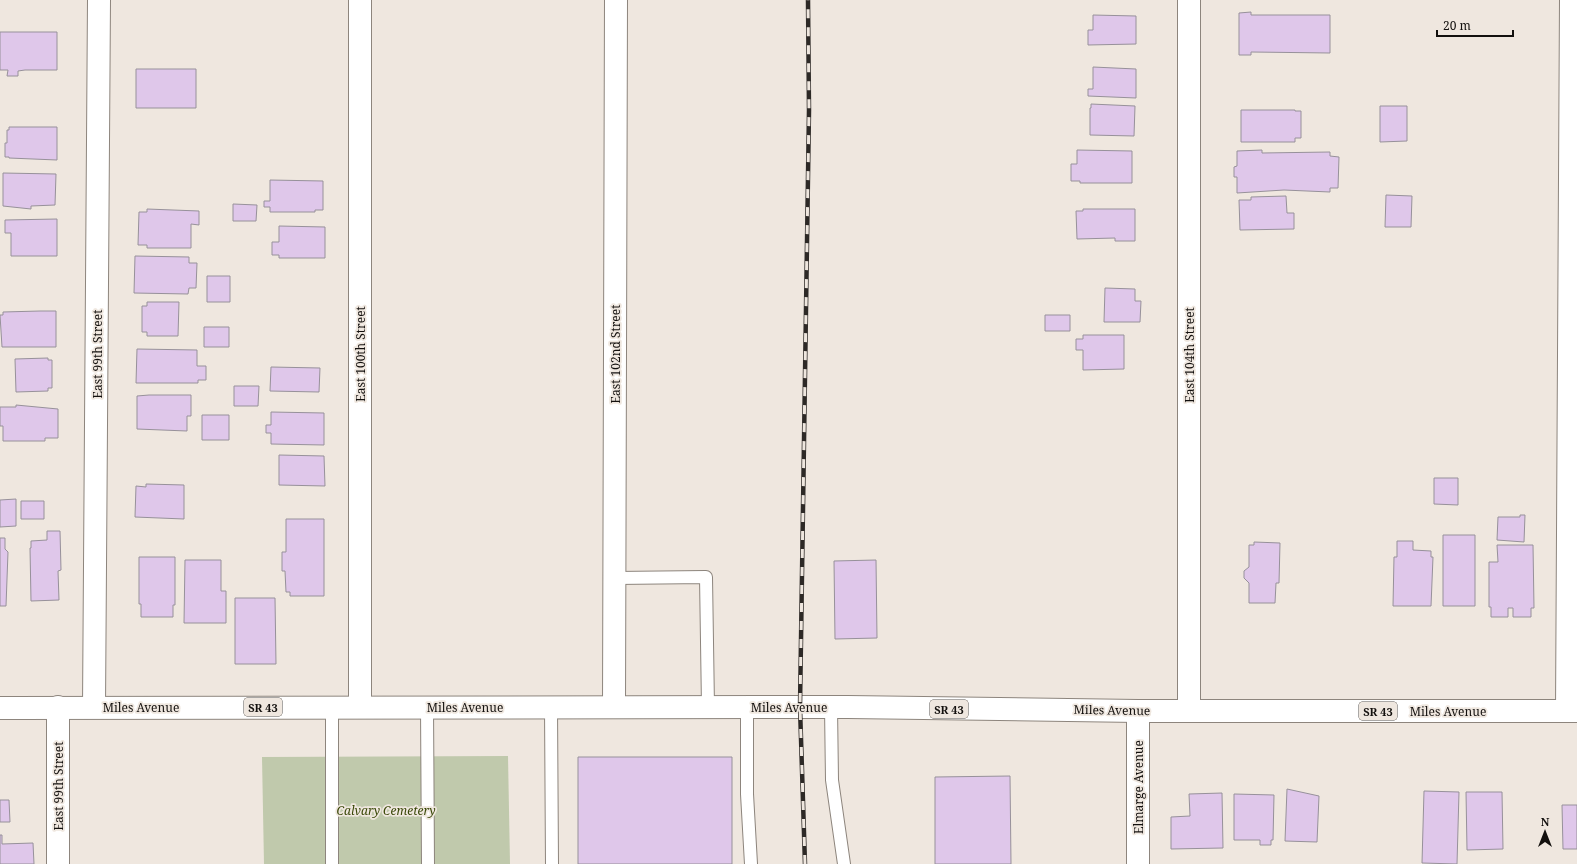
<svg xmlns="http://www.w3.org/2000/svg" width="1577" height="864" font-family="'Noto Serif',serif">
  <rect width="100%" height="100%" fill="#efe7df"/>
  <path fill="#c0c9ac" d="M508,756L510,864H264L262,757Z"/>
  <path fill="#dfc7ea" stroke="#97919a" d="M1251,12V15H1330V53L1251,52V55H1239V13Z
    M1093,15L1136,16V44L1088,45V30H1093Z
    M0,32H57V70H25L18,71V76H7L8,70H0Z
    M1093,67L1136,69V98L1088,96V89H1093Z
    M136,69H196V108H136Z
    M1091,104L1135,106L1134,136L1090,135V108H1091Z
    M1380,106H1407V141L1380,142Z
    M1241,110H1295V111H1301V138H1295V142H1241Z
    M9,127H57V160L9,158V157H5V143H7V130H9Z
    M1077,150L1132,151V183H1080V181H1071V164H1077Z
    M1262,150V153L1330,152V156L1339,157L1338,188H1330V192L1284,190L1237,193V177H1234V167L1237,166V151Z
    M3,173L56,174L55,205L31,206V209L3,206Z
    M270,180L323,181V210H315V212H270V207H264V201H270Z
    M1386,195L1412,196L1411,227H1385Z
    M1286,196L1287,213H1294V229L1240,230L1239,200H1251V197Z
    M233,204L257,205L256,221H233Z
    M147,209L199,211V225L191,224V248H147V245H138L139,212H147Z
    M1083,209H1135V241H1115V238L1077,239L1076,211H1083Z
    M57,219V256H11V233H5V220Z
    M279,226L325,227V258H279V255H272V242H279Z
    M135,256L189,257V263H197L196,288H189L188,294L134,293Z
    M207,276H230V302H207Z
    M1105,288L1135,289V301H1141L1140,322H1104Z
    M147,302H179L178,336H147V332H142V306H147Z
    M40,311H56V347H2L0,315H3V312Z
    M1045,315H1070V331H1045Z
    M204,327H229V347H204Z
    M1083,335H1124V369L1083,370V350H1076V339H1083Z
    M137,349L197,350V366H206V380H198V383H136Z
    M48,358V360H52V388H48V391L16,392L15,359Z
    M271,367L320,368L319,392L270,391Z
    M234,386H259L258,406H234Z
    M149,395H191V416H187V431L137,429V396Z
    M16,405L58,409V438H45V441H3V426H0V407H16Z
    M271,412L324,413V445L271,444V433H266V425H271Z
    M202,415H229V440H202Z
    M279,455L324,456L325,486L279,485Z
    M1434,478H1458V505L1434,504Z
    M146,484L184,485V519L135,517L136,486L146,487Z
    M16,499V526L0,527V500Z
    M21,501H44V519H21Z
    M1520,515H1525L1524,542L1497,540L1498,517H1520Z
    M286,519H324V596H290V592H286L285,571H282V552H286Z
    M47,531H60L61,570L58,571L59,600L31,601L30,548H31V541L47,540Z
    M1443,535H1475V606H1443Z
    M0,538H5V549L8,552L6,606H0Z
    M1397,541H1413V550L1431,551V557H1433L1431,606H1393L1394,557H1397Z
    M1254,542L1280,543L1279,583H1276L1275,603H1249V583L1244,578V571L1249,567V545H1254Z
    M1497,545H1533L1534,608H1531V617H1513V608H1508V617H1491V607H1489V562H1498Z
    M139,557H175V605H173V617H141V604H139Z
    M185,560H221V591H226V623H184Z
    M876,560L877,638L835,639L834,561Z
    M235,598H275L276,664H235Z
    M578,757H732V864H578Z
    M1010,776L1011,864H935V777Z
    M1287,789L1319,796L1317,842L1285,841Z
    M1424,791L1459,792L1457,864L1422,863Z
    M1466,792H1502L1503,849L1467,850Z
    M1222,793L1223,848L1171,849V817L1190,816L1189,794Z
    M1234,794L1274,795L1273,840H1271V845H1260V840H1234Z
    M0,800H9L10,822H0Z
    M1562,805H1577V849H1563Z
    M0,835H2V844L33,843L34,864H0Z"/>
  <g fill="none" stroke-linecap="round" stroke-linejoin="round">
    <defs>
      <path id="lane" d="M615,578L706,577L708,707
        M332,707V864
        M427,707L428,864
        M551,707L552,864
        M747,707V794L751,864
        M831,707L832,780L844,864"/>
      <path id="street" d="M360,0V707
        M1189,0V711
        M58,707V864
        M94,707L99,0
        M614,707L616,0
        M1567,711L1571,0
        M1138,864V711"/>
      <path id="primary" d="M0,708L848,707L1138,711H1577"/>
    </defs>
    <use href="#lane" stroke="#8d857d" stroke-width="14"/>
    <use href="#street" stroke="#8d857d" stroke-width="24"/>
    <use href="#primary" stroke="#8d857d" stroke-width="24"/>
    <use href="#lane" stroke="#fff" stroke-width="12"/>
    <use href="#street" stroke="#fff" stroke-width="22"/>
    <use href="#primary" stroke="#fff" stroke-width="22"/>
    <defs>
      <path id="rail" d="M805,864L800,707L809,110L808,0"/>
    </defs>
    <use href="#rail" stroke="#2d2926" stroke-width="4.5"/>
    <use href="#rail" stroke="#efe7df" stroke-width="3" stroke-dasharray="9" stroke-linecap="butt"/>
  </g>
  <g text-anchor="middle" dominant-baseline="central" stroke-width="3.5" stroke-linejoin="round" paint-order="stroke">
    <g fill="#efe7df" stroke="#55504d" stroke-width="1">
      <rect x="244" y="698" width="38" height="18" rx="3"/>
      <rect x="930" y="700" width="38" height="18" rx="3"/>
      <rect x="1359" y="702" width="38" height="18" rx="3"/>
    </g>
    <g font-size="11" font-weight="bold" fill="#13100e">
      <text x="263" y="707">SR 43</text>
      <text x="949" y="709">SR 43</text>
      <text x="1378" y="711">SR 43</text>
    </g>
    <g font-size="12" fill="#13100e" stroke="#efe7df">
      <text transform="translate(97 354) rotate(-90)">East 99th Street</text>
      <text transform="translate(360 354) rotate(-90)">East 100th Street</text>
      <text transform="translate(615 354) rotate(-90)">East 102nd Street</text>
      <text transform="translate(1189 355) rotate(-90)">East 104th Street</text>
      <text x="141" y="707">Miles Avenue</text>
      <text x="465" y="707">Miles Avenue</text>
      <text x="789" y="707">Miles Avenue</text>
      <text transform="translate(1112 710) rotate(1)">Miles Avenue</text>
      <text x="1448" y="711">Miles Avenue</text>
      <text transform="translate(58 786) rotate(-90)">East 99th Street</text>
      <text transform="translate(1138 787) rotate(-90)">Elmarge Avenue</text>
    </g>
    <g font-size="12" font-style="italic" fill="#394707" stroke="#efe7df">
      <text x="386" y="810">Calvary Cemetery</text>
    </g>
  </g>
  <g transform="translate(1545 832)" stroke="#efe7df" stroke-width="3" paint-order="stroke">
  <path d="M0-3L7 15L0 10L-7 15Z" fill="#13100e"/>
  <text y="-6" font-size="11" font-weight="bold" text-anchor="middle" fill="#13100e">N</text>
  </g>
  <path d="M1437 30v6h76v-6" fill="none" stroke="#13100e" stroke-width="2"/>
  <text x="1443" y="30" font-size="12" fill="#13100e" stroke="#efe7df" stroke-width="3" paint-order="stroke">20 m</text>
</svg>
